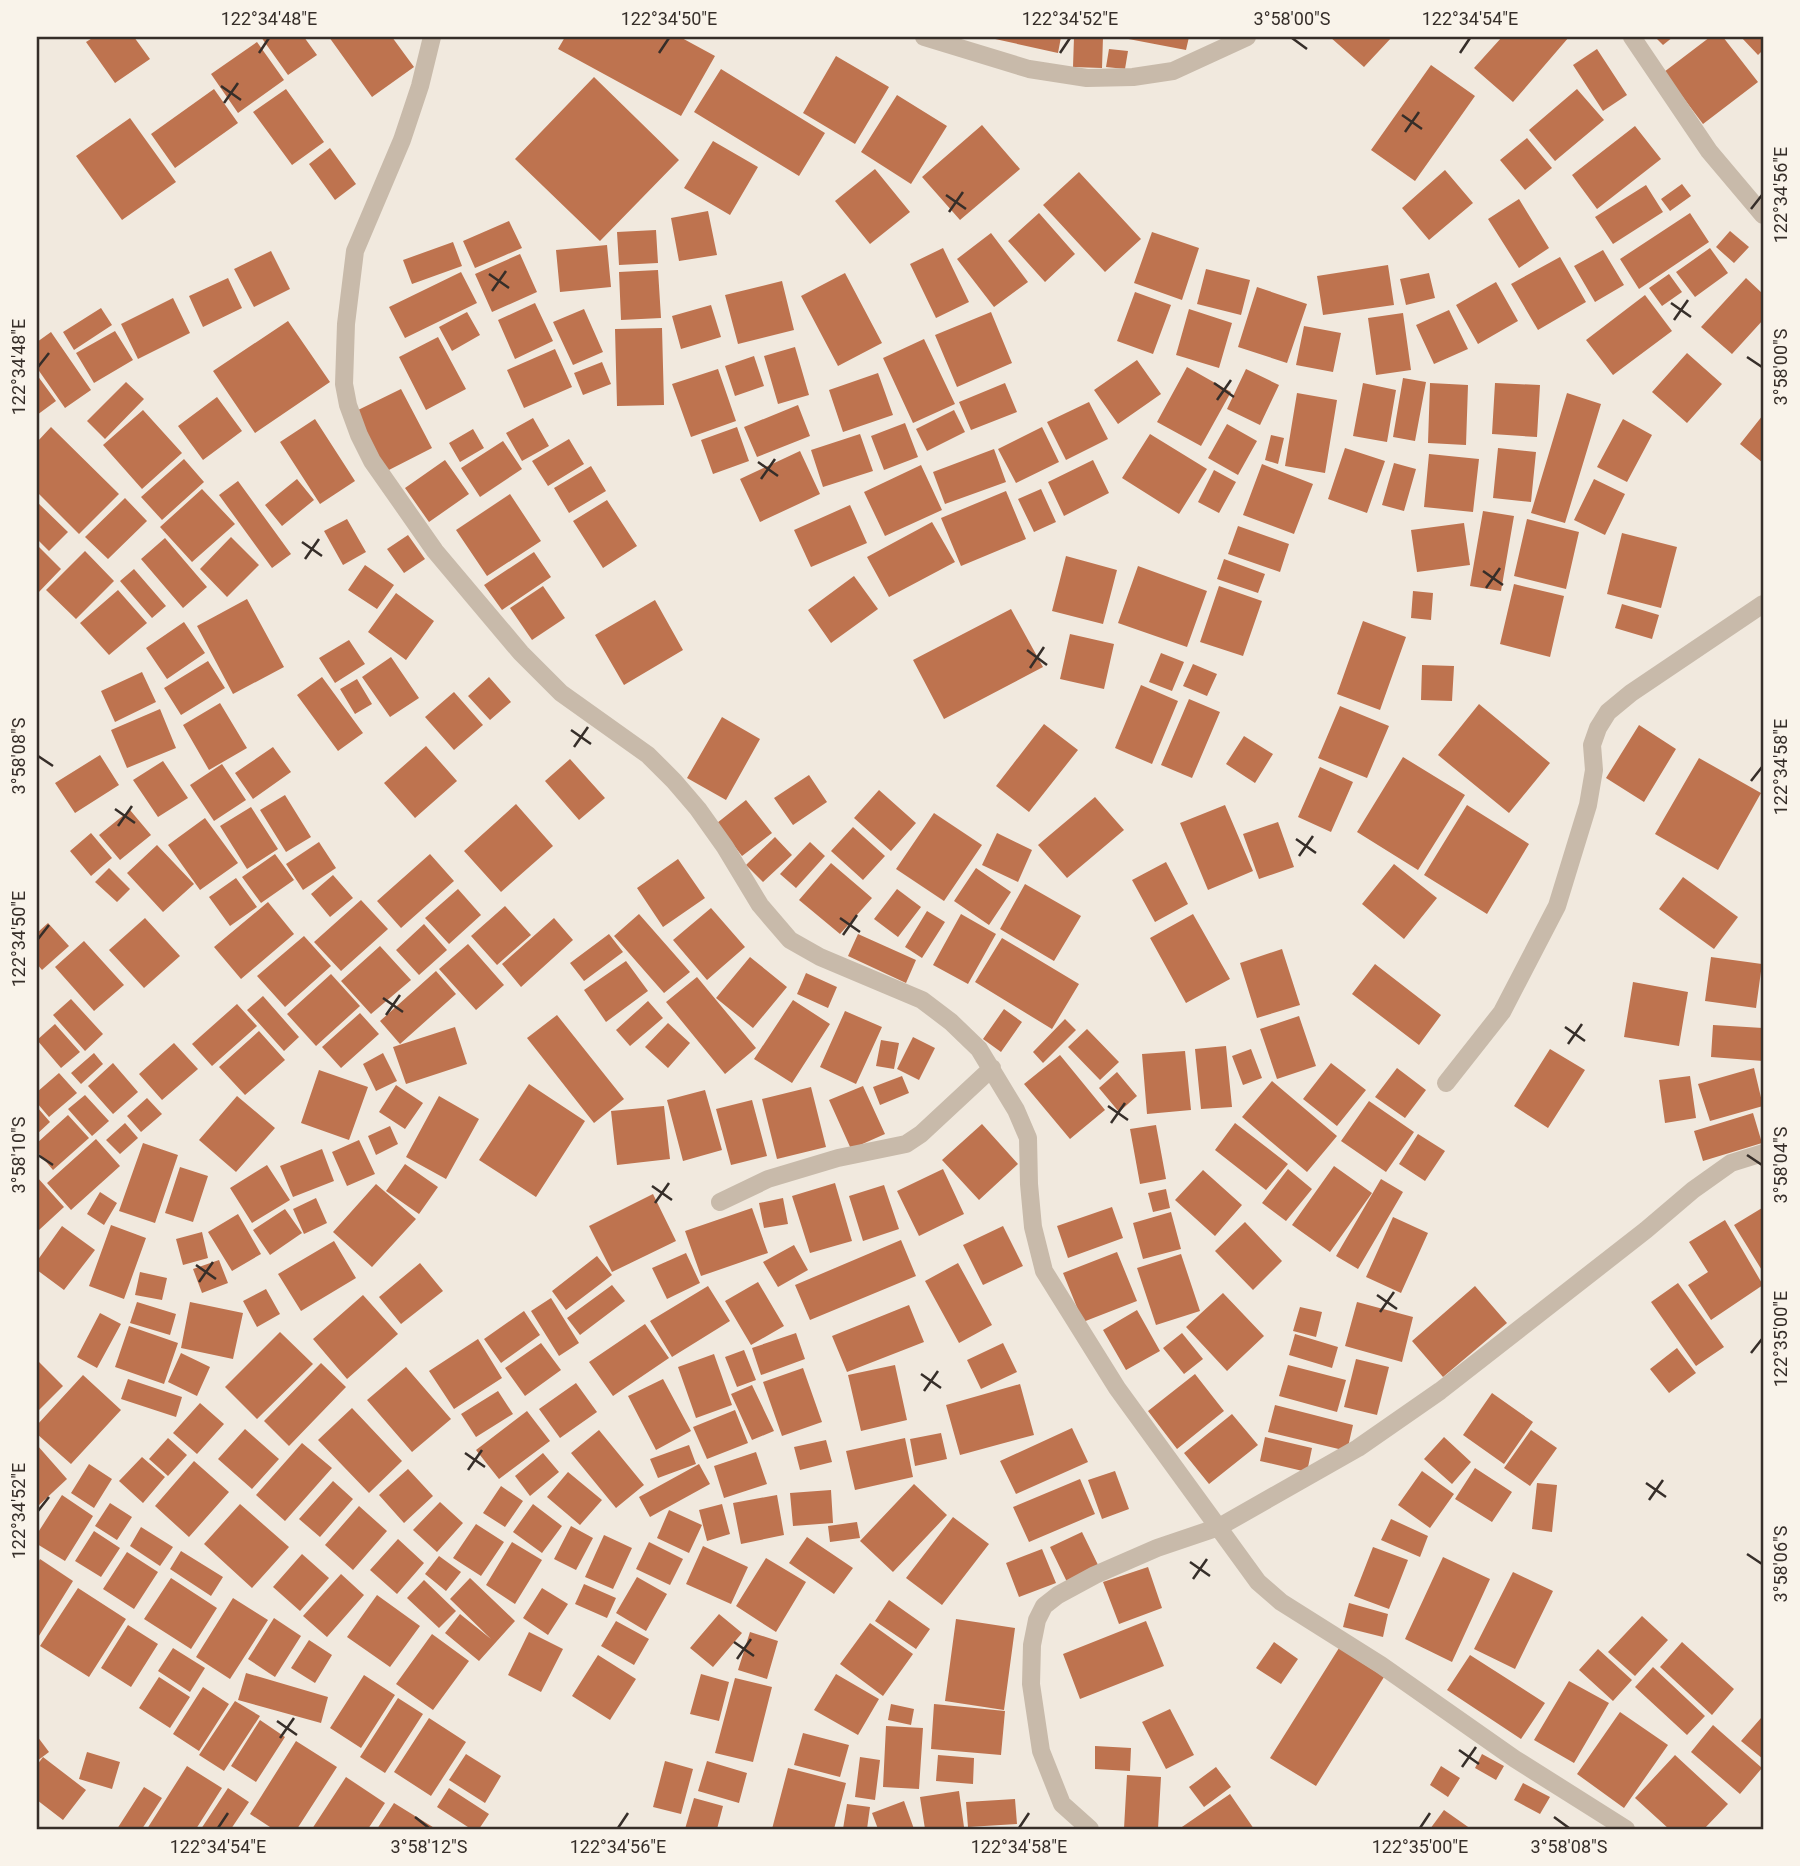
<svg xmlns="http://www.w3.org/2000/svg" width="1800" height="1866" font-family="Roboto,sans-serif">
  <rect width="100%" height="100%" fill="#f1e9de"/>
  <path fill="#be734f" d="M94,37H134L150,59L115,83L86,42Z
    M261,37H304L317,55L288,75Z
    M329,37H392L414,67L372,97Z
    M565,37H680L715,56L681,116L558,49Z
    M986,37H1061L1058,53Z
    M1074,37H1103L1102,68L1073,67Z
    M1118,37H1189L1186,50Z
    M1330,37H1392L1364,67Z
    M1502,37H1569L1513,102L1474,68Z
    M1655,37H1673L1663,45Z
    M1710,37H1723L1758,82L1703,124L1664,72Z
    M1741,37H1763V50L1758,55Z
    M257,42L284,80L238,113L211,74Z
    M1109,49L1128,51L1125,69L1106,67Z
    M1597,49L1627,95L1603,111L1573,65Z
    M836,56L889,87L855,144L803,113Z
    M1431,65L1475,96L1415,181L1371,150Z
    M721,69L825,133L799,176L694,112Z
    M594,77L679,160L600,241L515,159Z
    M214,89L238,123L175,168L151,134Z
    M286,89L324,142L292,165L253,112Z
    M1577,89L1604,120L1555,161L1529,130Z
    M897,95L947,126L911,184L861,152Z
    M130,118L176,182L122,220L76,156Z
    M982,125L1020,169L960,220L922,177Z
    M1635,126L1661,159L1597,209L1572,175Z
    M1527,138L1552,168L1525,190L1500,160Z
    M713,141L758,167L730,215L684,188Z
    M330,148L356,184L335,200L309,164Z
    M875,169L910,212L870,244L835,201Z
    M1445,170L1473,203L1429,240L1402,208Z
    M1079,172L1141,239L1105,272L1043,205Z
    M1682,184L1691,196L1670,211L1661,199Z
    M1646,185L1663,212L1613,244L1595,217Z
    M1519,199L1549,248L1519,268L1488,219Z
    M708,211L717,255L679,261L671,218Z
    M1039,213L1075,254L1045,282L1008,241Z
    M1690,213L1709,242L1639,289L1620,259Z
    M509,221L522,248L475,268L463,241Z
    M656,230L658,263L619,265L617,232Z
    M1730,231L1749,247L1734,263L1716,247Z
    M1152,232L1199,248L1182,300L1134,283Z
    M991,233L1028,282L994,307L957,259Z
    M453,242L462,266L412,284L403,260Z
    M607,245L611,287L560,292L556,250Z
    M943,248L969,302L936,318L910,264Z
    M1710,248L1728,273L1695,297L1676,272Z
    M1603,250L1624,285L1595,302L1574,266Z
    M271,251L290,289L254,307L234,269Z
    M520,254L537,292L492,312L475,274Z
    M1560,257L1586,302L1538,330L1511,284Z
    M1388,265L1394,305L1323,315L1317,276Z
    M1206,269L1250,280L1241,315L1197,304Z
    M658,270L661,318L621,320L619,272Z
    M461,272L477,303L405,338L389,307Z
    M845,273L882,343L838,366L801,296Z
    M1429,273L1435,298L1406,305L1400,279Z
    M1669,274L1682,292L1662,306L1649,288Z
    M228,278L242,308L203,327L189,296Z
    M1746,278L1763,294V320L1732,354L1701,327Z
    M782,281L794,330L738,344L725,295Z
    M1496,282L1518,321L1478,344L1456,305Z
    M1257,287L1307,304L1287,363L1238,347Z
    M1135,292L1171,305L1153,354L1117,341Z
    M1645,295L1672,331L1613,375L1586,340Z
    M173,298L190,333L138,359L121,324Z
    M535,303L553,341L515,359L498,320Z
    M711,305L721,337L681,349L672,316Z
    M101,308L112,325L74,350L63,332Z
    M584,309L603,352L573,365L553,322Z
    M1189,309L1232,323L1219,368L1176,355Z
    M1449,310L1468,349L1434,364L1416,325Z
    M467,312L480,335L452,351L439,327Z
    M991,312L1012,363L957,387L935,335Z
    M1403,313L1411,370L1376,375L1368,318Z
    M288,321L330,382L255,433L213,371Z
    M1304,326L1341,333L1333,372L1296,365Z
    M662,328L664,405L617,406L615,329Z
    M115,331L133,360L94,383L76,353Z
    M51,332L91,390L65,408L37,368V342Z
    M438,337L466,389L426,410L399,357Z
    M924,339L955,404L913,423L883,358Z
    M795,347L809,395L778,404L764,356Z
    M555,349L572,387L524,408L507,370Z
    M1687,353L1722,384L1687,423L1652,392Z
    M754,356L764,386L735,396L725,366Z
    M1137,360L1161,394L1118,424L1094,390Z
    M602,362L611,384L583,395L574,373Z
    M1187,367L1231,392L1201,446L1157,422Z
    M718,369L736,421L691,437L672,384Z
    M1246,369L1279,385L1260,425L1227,409Z
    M878,373L893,415L843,432L829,390Z
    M37,375L56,401L37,415Z
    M1403,378L1426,382L1415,441L1393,437Z
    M126,382L144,399L105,439L87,421Z
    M1005,383L1017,412L971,430L959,402Z
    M1363,383L1396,390L1387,442L1353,436Z
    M1430,383L1468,385L1466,445L1428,443Z
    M1495,383L1540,385L1537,437L1492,434Z
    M401,389L432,448L385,472L354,412Z
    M1297,393L1337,400L1325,473L1285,466Z
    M1567,393L1601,404L1565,523L1531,513Z
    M217,397L242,431L203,460L178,426Z
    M1089,402L1108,439L1066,460L1047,422Z
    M798,405L810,436L757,457L744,427Z
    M143,410L182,453L142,489L103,445Z
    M954,410L965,432L927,451L916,429Z
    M1763,415V463L1740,444Z
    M533,418L549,446L522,461L506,433Z
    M315,419L355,481L320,504L280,442Z
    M1623,419L1652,435L1627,482L1597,467Z
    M905,423L918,457L884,470L871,436Z
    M1227,424L1257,441L1238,475L1208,458Z
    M51,427L119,494L79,534L37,492V442Z
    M737,427L749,461L713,474L701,440Z
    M1042,427L1059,462L1016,483L998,449Z
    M473,429L484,448L460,462L449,443Z
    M860,434L873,471L823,487L811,450Z
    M1150,434L1207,469L1179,514L1122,478Z
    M1271,435L1284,438L1278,464L1265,460Z
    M569,439L584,464L548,486L532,461Z
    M503,441L522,469L480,497L461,468Z
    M1345,448L1385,461L1367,513L1328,499Z
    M1498,448L1536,452L1531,502L1493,498Z
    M994,449L1006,482L945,504L933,472Z
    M800,451L820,494L760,522L740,479Z
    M1429,454L1479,459L1473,512L1424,507Z
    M184,459L204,482L162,520L141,497Z
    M445,460L469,494L429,522L405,488Z
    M1093,460L1109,493L1064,516L1048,482Z
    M1394,463L1416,469L1404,511L1382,505Z
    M1262,464L1313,484L1294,534L1243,515Z
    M921,465L942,510L885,536L864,492Z
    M591,466L606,491L569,513L554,488Z
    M1214,470L1236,482L1219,513L1198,502Z
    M297,479L314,500L282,526L265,505Z
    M1594,479L1625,494L1605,535L1574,520Z
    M238,481L291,554L272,568L219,495Z
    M202,489L235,524L192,562L160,527Z
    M1041,489L1056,522L1034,532L1018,499Z
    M1006,491L1026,539L961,566L941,518Z
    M510,494L541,541L487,576L456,530Z
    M125,498L147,521L108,559L85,537Z
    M607,500L637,546L603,568L573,521Z
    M37,502L68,532L49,551L37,539Z
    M850,505L867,543L811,567L794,530Z
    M1483,511L1514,516L1501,591L1470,586Z
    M347,519L366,552L343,565L324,531Z
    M1527,519L1579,532L1566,589L1514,576Z
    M932,522L955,562L889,597L867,557Z
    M1464,523L1470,565L1417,572L1411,530Z
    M1238,526L1289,544L1280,572L1228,554Z
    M1622,533L1677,547L1661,608L1607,594Z
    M408,535L425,559L404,573L387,549Z
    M231,537L259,565L227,597L200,569Z
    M165,538L207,587L183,608L141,559Z
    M37,545L61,569L37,594Z
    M85,551L114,581L76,619L46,590Z
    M534,552L551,577L502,610L484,585Z
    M1066,556L1117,570L1103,624L1052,611Z
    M1224,559L1265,574L1258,593L1217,579Z
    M365,565L394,585L377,609L348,590Z
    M1138,566L1207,591L1187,647L1118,623Z
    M134,569L166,606L152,618L120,581Z
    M854,576L878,609L831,643L808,610Z
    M1514,584L1564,596L1550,657L1500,644Z
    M543,586L565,618L532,640L510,608Z
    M1219,586L1262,601L1243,656L1200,642Z
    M118,590L147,623L109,655L80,623Z
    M1413,591L1433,593L1431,620L1411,618Z
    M396,593L434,621L406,660L368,632Z
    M247,599L284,667L233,694L197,626Z
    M655,600L683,650L624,685L595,635Z
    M1622,604L1659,615L1652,639L1615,628Z
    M1011,609L1043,667L944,719L913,660Z
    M1363,621L1406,637L1380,710L1337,694Z
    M184,622L205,653L167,679L146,648Z
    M1070,634L1114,644L1104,689L1060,679Z
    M349,640L365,664L335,683L319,658Z
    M1161,653L1184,662L1172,691L1149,682Z
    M391,657L419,698L390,717L362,677Z
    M208,661L225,688L181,715L164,688Z
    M1193,664L1217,674L1207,696L1183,686Z
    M1422,665L1454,666L1452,701L1421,700Z
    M142,672L156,702L115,722L101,691Z
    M322,677L363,733L338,751L297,695Z
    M489,677L511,702L490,720L468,696Z
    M357,679L372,704L355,714L340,689Z
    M1141,685L1178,701L1152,764L1115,748Z
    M454,692L483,725L454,750L425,717Z
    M1189,699L1220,712L1192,778L1161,765Z
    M220,703L247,748L209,770L183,725Z
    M1479,704L1550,763L1509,813L1438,755Z
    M1340,706L1389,726L1367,778L1318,758Z
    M160,709L176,748L127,768L111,730Z
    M722,717L760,739L726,800L687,778Z
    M1044,724L1078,750L1029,812L996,786Z
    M1639,725L1676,749L1644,802L1606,778Z
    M1244,736L1273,754L1255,783L1226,764Z
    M426,746L457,781L415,818L384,783Z
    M273,747L291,772L253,799L235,773Z
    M100,755L119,785L75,813L55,783Z
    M1403,757L1465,795L1418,870L1357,832Z
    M1699,758L1761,793L1718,870L1655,834Z
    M570,759L605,798L579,820L545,781Z
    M163,761L188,798L158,817L133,780Z
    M222,764L246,800L214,821L190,785Z
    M1320,767L1353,782L1331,832L1298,817Z
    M809,775L827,802L793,825L774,798Z
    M879,790L916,823L891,851L854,818Z
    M285,795L311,837L286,852L260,810Z
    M1095,797L1124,830L1067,878L1038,845Z
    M746,800L772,833L742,856L717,823Z
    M516,804L553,846L501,892L464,851Z
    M1225,805L1253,871L1208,890L1180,823Z
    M1467,805L1529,844L1487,914L1424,875Z
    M251,807L278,849L247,869L220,826Z
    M130,810L151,835L120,860L99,835Z
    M934,813L982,845L944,901L896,869Z
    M205,818L238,863L200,890L168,845Z
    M1278,822L1294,867L1259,879L1243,834Z
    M853,827L885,856L863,880L831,851Z
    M91,833L112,858L91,876L70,851Z
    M997,833L1032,850L1018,882L982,865Z
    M775,837L792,855L763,882L746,865Z
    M319,842L336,868L303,890L286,864Z
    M810,842L825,856L796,888L780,874Z
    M157,845L194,884L163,912L127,873Z
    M275,854L294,880L261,903L242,877Z
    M430,854L454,881L401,928L377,901Z
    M678,859L705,898L663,927L637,888Z
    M1166,862L1188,904L1155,922L1132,880Z
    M831,863L872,898L840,934L799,900Z
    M1394,864L1437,898L1404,939L1362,904Z
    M109,868L130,889L117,902L95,882Z
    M976,868L1011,892L989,925L954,901Z
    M333,875L353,898L330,917L311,894Z
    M1683,877L1738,917L1714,949L1659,909Z
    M236,878L257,907L230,926L209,897Z
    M1025,884L1081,916L1054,961L1000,929Z
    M458,889L481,915L449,944L425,918Z
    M897,889L921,907L898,937L874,919Z
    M361,900L388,929L341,971L314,942Z
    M268,902L294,934L241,979L214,947Z
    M505,906L531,935L497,965L471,936Z
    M711,908L745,947L707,980L673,940Z
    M927,911L945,922L922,958L905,947Z
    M639,914L690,972L664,993L614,936Z
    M961,914L996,934L968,984L933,965Z
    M1193,914L1230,979L1186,1003L1150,938Z
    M145,918L180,956L144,988L109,950Z
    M554,918L573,940L521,987L502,964Z
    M48,923L69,946L42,970L37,964V933Z
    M424,924L447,950L419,975L396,950Z
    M609,934L623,952L584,981L570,963Z
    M858,934L916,960L906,983L848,956Z
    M304,936L331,966L285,1007L257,976Z
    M1002,938L1079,984L1052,1029L975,982Z
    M84,941L124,985L94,1011L55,967Z
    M468,944L504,985L476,1010L439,969Z
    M380,946L411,980L371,1014L341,981Z
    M1282,949L1300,1005L1257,1018L1240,963Z
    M750,957L787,987L753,1028L716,998Z
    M1711,957L1762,964L1756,1008L1705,1001Z
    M626,961L648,991L606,1022L584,990Z
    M1375,964L1441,1015L1419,1045L1352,994Z
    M436,971L456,994L400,1044L380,1021Z
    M806,973L837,987L828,1008L797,994Z
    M331,974L360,1006L316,1046L287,1014Z
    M697,977L756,1048L725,1074L666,1002Z
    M1633,982L1688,992L1679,1046L1624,1037Z
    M263,996L299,1037L284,1051L247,1010Z
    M71,999L103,1034L85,1051L53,1015Z
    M793,1000L830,1024L792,1083L754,1059Z
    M648,1001L663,1018L630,1046L616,1030Z
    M237,1004L257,1026L212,1066L192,1044Z
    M1004,1009L1022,1022L1001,1052L983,1039Z
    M845,1011L882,1027L856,1084L820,1067Z
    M360,1013L379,1034L341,1068L322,1047Z
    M557,1015L624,1099L594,1123L527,1038Z
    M1299,1016L1316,1066L1277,1079L1260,1029Z
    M1065,1019L1076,1030L1043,1063L1033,1052Z
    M668,1023L690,1043L668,1068L645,1047Z
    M55,1024L80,1052L61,1068L37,1040Z
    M1713,1025L1763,1028V1061L1711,1057Z
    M455,1027L467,1064L406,1084L393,1047Z
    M1087,1029L1119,1062L1100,1080L1068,1047Z
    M259,1031L285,1060L245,1095L219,1067Z
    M913,1037L935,1048L919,1080L897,1069Z
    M881,1040L899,1043L894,1069L876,1066Z
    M174,1043L198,1069L162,1100L139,1074Z
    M1226,1046L1232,1107L1201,1109L1195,1049Z
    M1251,1049L1262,1078L1243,1085L1232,1056Z
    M1550,1049L1585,1070L1548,1128L1514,1106Z
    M1185,1051L1191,1110L1147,1114L1142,1054Z
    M94,1053L103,1064L81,1084L71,1073Z
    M383,1053L397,1081L376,1091L363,1064Z
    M1060,1055L1105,1110L1070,1139L1024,1084Z
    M113,1063L138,1092L113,1114L88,1086Z
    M1331,1063L1366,1090L1337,1126L1303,1099Z
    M1397,1068L1426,1090L1405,1118L1375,1097Z
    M1754,1068L1763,1106L1710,1121L1698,1084Z
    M319,1070L368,1087L349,1140L301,1123Z
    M1117,1072L1137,1096L1119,1112L1099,1088Z
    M59,1073L77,1093L49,1117L37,1103V1092Z
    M902,1076L909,1093L880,1105L873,1087Z
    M1690,1076L1696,1118L1665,1123L1659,1080Z
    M1272,1081L1337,1136L1307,1172L1242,1117Z
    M529,1084L585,1121L536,1197L479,1160Z
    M396,1085L423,1103L405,1129L379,1112Z
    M863,1086L885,1134L851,1149L829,1100Z
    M811,1087L826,1147L777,1159L762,1099Z
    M705,1090L722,1150L683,1161L667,1100Z
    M85,1095L109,1121L92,1136L68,1109Z
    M237,1096L275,1128L236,1172L199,1140Z
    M439,1096L479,1119L446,1179L406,1157Z
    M147,1098L162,1114L141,1132L127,1116Z
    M752,1100L767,1156L731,1165L716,1109Z
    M1369,1101L1414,1132L1386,1172L1341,1141Z
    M664,1106L670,1159L617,1165L611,1111Z
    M37,1107L50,1122L37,1134Z
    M1753,1113L1762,1143L1703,1161L1694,1131Z
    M68,1115L89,1138L53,1170L37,1151V1143Z
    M125,1123L138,1138L120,1154L106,1140Z
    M1235,1123L1288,1164L1266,1190L1215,1150Z
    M982,1124L1018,1164L979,1200L942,1160Z
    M1156,1125L1166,1179L1140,1184L1130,1129Z
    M390,1126L398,1144L376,1155L368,1136Z
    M1418,1134L1445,1151L1425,1181L1399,1164Z
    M96,1139L120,1166L71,1210L47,1183Z
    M359,1140L375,1174L347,1186L332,1152Z
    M143,1143L178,1155L155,1223L119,1211Z
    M322,1149L334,1181L293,1197L280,1166Z
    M405,1164L438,1187L419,1214L386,1191Z
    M267,1165L290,1200L252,1223L230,1188Z
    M1334,1166L1372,1193L1330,1252L1292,1225Z
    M180,1167L208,1176L193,1222L165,1213Z
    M943,1169L964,1214L919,1236L897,1191Z
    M1288,1169L1312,1189L1286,1221L1262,1203Z
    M1203,1170L1242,1205L1215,1236L1175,1200Z
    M37,1177L64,1207L39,1230L37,1227Z
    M1381,1179L1403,1192L1358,1269L1336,1256Z
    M835,1183L852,1241L810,1253L792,1196Z
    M376,1184L416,1219L372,1267L333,1232Z
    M884,1185L899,1229L863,1241L849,1196Z
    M1166,1189L1170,1208L1153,1212L1148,1193Z
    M100,1192L117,1203L104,1225L87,1214Z
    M653,1194L676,1241L612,1272L589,1226Z
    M316,1198L327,1223L304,1234L293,1209Z
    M783,1198L788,1224L764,1228L759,1203Z
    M1112,1207L1123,1238L1068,1258L1057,1226Z
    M752,1208L768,1253L701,1276L685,1231Z
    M1762,1208L1763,1209V1272L1734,1225Z
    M285,1209L302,1233L270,1255L253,1230Z
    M1171,1212L1181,1249L1143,1259L1133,1223Z
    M238,1214L261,1254L232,1271L208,1232Z
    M1393,1217L1428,1233L1401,1293L1366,1277Z
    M1725,1220L1763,1285L1711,1320L1688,1285L1708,1272L1689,1242Z
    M1245,1222L1282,1261L1253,1290L1215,1251Z
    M111,1225L146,1238L124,1299L89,1286Z
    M62,1226L95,1250L64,1290L37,1270V1261Z
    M1003,1226L1023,1266L983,1285L963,1245Z
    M202,1232L208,1258L183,1265L176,1239Z
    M901,1240L916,1276L810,1320L795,1285Z
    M334,1241L356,1278L301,1311L278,1274Z
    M794,1245L808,1270L778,1287L763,1262Z
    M1117,1252L1137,1301L1083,1322L1063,1273Z
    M686,1253L700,1283L667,1299L652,1268Z
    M1181,1254L1200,1311L1156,1325L1137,1268Z
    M597,1256L612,1275L566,1310L552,1291Z
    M219,1260L228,1283L202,1293L193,1269Z
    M420,1263L443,1291L401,1324L379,1297Z
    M958,1263L992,1325L959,1343L925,1281Z
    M140,1272L167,1278L162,1300L135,1295Z
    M758,1282L784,1326L751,1345L725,1301Z
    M1678,1283L1724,1347L1696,1366L1651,1302Z
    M612,1285L625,1301L580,1335L567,1318Z
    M708,1286L730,1321L672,1357L650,1321Z
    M1475,1286L1507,1323L1443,1377L1412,1341Z
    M266,1289L280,1314L257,1327L243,1301Z
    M1223,1293L1264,1336L1227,1371L1186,1327Z
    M363,1295L398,1334L347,1379L313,1339Z
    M551,1298L579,1343L559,1356L531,1311Z
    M137,1302L176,1314L170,1335L130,1323Z
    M190,1302L243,1313L233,1359L181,1348Z
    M1357,1302L1413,1317L1402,1362L1345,1346Z
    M909,1305L924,1342L847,1372L832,1336Z
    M1300,1307L1322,1312L1316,1337L1293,1331Z
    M1137,1310L1160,1351L1126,1370L1103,1330Z
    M524,1311L540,1335L501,1363L484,1339Z
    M100,1313L121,1324L97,1368L77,1357Z
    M645,1324L669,1358L613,1396L589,1362Z
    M129,1326L178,1343L164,1384L115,1367Z
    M280,1332L313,1364L257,1419L225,1387Z
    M796,1333L805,1359L761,1375L752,1348Z
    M1182,1333L1203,1359L1184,1374L1163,1348Z
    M1295,1334L1338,1347L1332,1368L1289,1355Z
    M478,1339L502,1378L454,1409L429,1371Z
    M541,1343L561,1370L525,1396L505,1368Z
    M1003,1343L1017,1372L981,1389L967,1360Z
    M1677,1348L1696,1373L1669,1393L1650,1369Z
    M744,1350L756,1380L737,1387L725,1357Z
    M181,1353L210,1367L197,1396L168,1382Z
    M714,1354L732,1405L696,1418L678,1367Z
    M1356,1359L1389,1367L1377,1415L1344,1407Z
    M37,1360L63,1386L37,1412Z
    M321,1363L346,1387L289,1446L264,1421Z
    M895,1365L907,1420L861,1431L848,1375Z
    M1288,1365L1346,1380L1337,1412L1279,1396Z
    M406,1367L451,1419L412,1452L367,1400Z
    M803,1368L822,1422L782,1436L763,1382Z
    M1195,1374L1224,1411L1177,1449L1148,1411Z
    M83,1375L121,1410L71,1464L37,1434V1425Z
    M128,1379L182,1397L176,1417L121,1399Z
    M663,1379L691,1431L656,1450L628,1396Z
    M576,1383L597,1412L560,1438L539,1409Z
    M1020,1384L1034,1435L960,1455L946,1405Z
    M752,1385L774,1431L752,1440L731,1394Z
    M498,1391L513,1414L476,1437L461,1414Z
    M1492,1393L1533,1422L1504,1464L1463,1435Z
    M200,1403L224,1424L197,1454L173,1433Z
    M1275,1405L1353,1425L1347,1451L1268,1432Z
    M352,1408L402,1461L369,1493L318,1440Z
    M735,1410L748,1443L707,1459L693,1427Z
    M527,1411L550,1441L499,1479L476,1450Z
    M1232,1414L1258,1445L1209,1484L1184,1453Z
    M1072,1428L1088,1462L1016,1494L1000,1461Z
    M245,1429L279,1459L252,1489L218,1459Z
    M599,1430L644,1485L616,1508L571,1453Z
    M1531,1430L1557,1448L1530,1486L1504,1468Z
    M941,1433L947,1459L915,1466L910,1439Z
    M1265,1437L1312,1448L1307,1472L1260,1461Z
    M1444,1437L1471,1462L1452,1484L1424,1459Z
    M168,1438L187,1455L168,1476L149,1459Z
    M905,1438L913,1477L855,1490L846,1451Z
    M826,1440L832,1462L800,1470L794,1447Z
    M302,1443L332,1468L285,1521L256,1495Z
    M37,1445L67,1479L39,1505L37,1503Z
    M689,1445L696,1464L658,1478L650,1459Z
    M756,1452L767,1484L724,1498L714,1466Z
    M543,1453L559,1472L530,1496L515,1476Z
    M142,1457L165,1477L143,1503L119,1481Z
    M194,1461L229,1492L189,1537L155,1506Z
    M89,1464L112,1479L94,1508L71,1493Z
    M699,1464L710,1484L650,1517L639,1497Z
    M1475,1468L1512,1492L1492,1522L1455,1499Z
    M408,1469L433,1496L404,1523L379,1495Z
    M1115,1471L1129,1509L1102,1519L1088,1480Z
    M1422,1471L1454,1494L1430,1528L1398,1505Z
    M568,1472L602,1500L580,1525L547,1497Z
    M1080,1479L1095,1514L1029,1542L1013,1507Z
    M333,1481L353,1499L320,1537L299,1519Z
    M1537,1483L1557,1485L1552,1532L1532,1529Z
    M914,1484L947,1515L893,1572L860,1541Z
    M501,1486L523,1501L505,1527L483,1513Z
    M831,1490L833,1523L793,1526L790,1493Z
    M62,1495L93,1516L65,1561L37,1544V1534Z
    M777,1495L784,1535L741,1544L733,1503Z
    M440,1502L463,1523L437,1552L413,1530Z
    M110,1503L132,1517L117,1540L95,1526Z
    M240,1504L289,1547L252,1588L204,1544Z
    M533,1504L562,1526L542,1553L513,1532Z
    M722,1504L730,1534L707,1541L699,1510Z
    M359,1506L387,1531L353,1570L325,1545Z
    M669,1510L702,1525L689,1553L657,1538Z
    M953,1517L989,1544L942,1605L906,1578Z
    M1391,1519L1428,1536L1420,1557L1381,1540Z
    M857,1522L860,1538L830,1542L828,1526Z
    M476,1524L504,1542L481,1576L453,1558Z
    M571,1526L593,1538L576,1570L554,1559Z
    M141,1527L173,1547L160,1566L130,1546Z
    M94,1531L120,1548L101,1577L75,1561Z
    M1082,1532L1099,1567L1067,1582L1050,1547Z
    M604,1535L632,1548L613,1589L585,1577Z
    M807,1537L853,1568L834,1594L789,1563Z
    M398,1539L424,1563L397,1594L370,1570Z
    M512,1542L542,1560L515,1604L486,1585Z
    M649,1542L683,1559L670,1585L636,1569Z
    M703,1546L748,1567L731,1604L686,1584Z
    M1373,1547L1408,1560L1389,1609L1354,1596Z
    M1042,1549L1056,1583L1019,1597L1006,1563Z
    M181,1551L223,1577L211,1596L170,1569Z
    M127,1552L158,1572L134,1609L103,1589Z
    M302,1554L329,1578L300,1611L273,1587Z
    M439,1556L461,1572L446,1591L425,1574Z
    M1443,1557L1490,1579L1452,1662L1405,1639Z
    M766,1558L806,1582L776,1632L736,1606Z
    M40,1559L73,1581L37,1639V1564Z
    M1148,1567L1162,1608L1119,1624L1103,1582Z
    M1513,1572L1553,1591L1515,1669L1474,1649Z
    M341,1574L364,1595L327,1637L303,1616Z
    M637,1577L667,1594L646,1631L616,1613Z
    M171,1578L217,1608L191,1649L144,1619Z
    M470,1578L515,1621L479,1661L445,1633L460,1614L491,1639L450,1599Z
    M424,1580L456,1611L439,1628L407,1598Z
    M584,1584L616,1598L607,1618L575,1604Z
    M78,1588L126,1619L89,1677L40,1646Z
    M542,1588L568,1604L548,1635L523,1618Z
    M377,1595L420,1626L390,1667L347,1637Z
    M233,1598L268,1620L230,1679L196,1657Z
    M889,1600L930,1629L916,1649L875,1621Z
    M1349,1603L1388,1614L1383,1637L1343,1627Z
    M719,1614L742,1633L713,1667L690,1648Z
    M1642,1616L1668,1640L1635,1676L1608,1652Z
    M274,1618L301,1636L275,1677L248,1659Z
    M956,1619L1015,1628L1004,1710L945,1701Z
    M616,1621L649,1639L634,1665L601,1646Z
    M1146,1621L1164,1666L1080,1699L1063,1654Z
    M870,1623L913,1654L883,1696L840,1664Z
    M128,1625L158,1644L131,1687L101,1668Z
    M529,1632L563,1649L541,1692L508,1675Z
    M750,1632L778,1641L767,1679L738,1670Z
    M432,1634L469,1661L433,1710L396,1684Z
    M309,1640L332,1655L315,1683L291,1668Z
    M1274,1642L1298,1659L1281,1684L1256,1668Z
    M1682,1642L1734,1689L1712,1715L1660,1667Z
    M173,1648L205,1668L190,1692L158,1671Z
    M1339,1648L1384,1677L1316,1786L1270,1758Z
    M1598,1649L1632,1680L1613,1701L1579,1670Z
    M598,1655L636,1679L610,1720L572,1696Z
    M1470,1655L1545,1703L1521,1739L1447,1690Z
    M1653,1667L1705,1716L1687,1735L1635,1687Z
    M246,1673L328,1697L321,1723L238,1700Z
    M701,1674L729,1682L719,1721L690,1714Z
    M836,1674L879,1699L858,1735L814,1710Z
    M364,1675L395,1695L361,1748L330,1728Z
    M159,1677L190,1697L170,1728L139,1708Z
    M735,1678L772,1687L753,1762L715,1753Z
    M1569,1681L1609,1703L1574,1763L1534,1740Z
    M203,1687L229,1704L199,1751L173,1734Z
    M398,1698L423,1714L385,1773L360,1757Z
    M235,1701L260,1716L224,1771L199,1755Z
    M891,1704L914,1709L911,1725L888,1720Z
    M934,1704L1005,1711L1001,1755L931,1749Z
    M1170,1709L1194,1755L1166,1769L1142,1722Z
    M1620,1712L1668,1745L1624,1808L1577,1774Z
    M429,1718L466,1742L431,1796L394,1772Z
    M1761,1718L1763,1720V1759L1741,1741Z
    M260,1720L285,1737L256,1782L231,1766Z
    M1713,1725L1762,1768L1740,1794L1691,1752Z
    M886,1726L923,1728L919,1789L883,1787Z
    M803,1733L849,1745L840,1777L794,1765Z
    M37,1736L49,1752L37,1761Z
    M296,1741L337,1767L297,1829H273L250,1814Z
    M1095,1746L1131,1748L1130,1771L1095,1769Z
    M87,1752L120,1762L112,1789L79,1779Z
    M466,1754L501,1776L485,1803L449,1780Z
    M1482,1754L1504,1766L1496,1780L1475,1768Z
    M938,1755L974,1758L973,1784L936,1781Z
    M1675,1755L1728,1804L1704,1829H1669L1635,1798Z
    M43,1757L86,1790L63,1820L37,1800V1765Z
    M860,1757L880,1760L875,1800L855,1797Z
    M665,1761L693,1769L681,1814L653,1807Z
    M707,1761L747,1773L739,1803L698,1791Z
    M187,1766L222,1788L196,1829H147Z
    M1441,1766L1460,1778L1448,1797L1430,1785Z
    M1216,1767L1231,1787L1204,1807L1189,1787Z
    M788,1768L846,1783L834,1829H772Z
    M1127,1775L1161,1777L1158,1829H1124Z
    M346,1777L385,1803L368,1829H312Z
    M1523,1783L1550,1797L1540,1814L1514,1800Z
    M144,1787L162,1798L142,1829H117Z
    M228,1788L249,1802L231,1829H201Z
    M449,1788L489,1814L479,1829H471L437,1807Z
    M959,1791L964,1827L925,1829L920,1797Z
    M1230,1794L1254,1829H1179Z
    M694,1798L723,1806L717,1829H685Z
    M1015,1799L1017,1824L968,1827L966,1802Z
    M904,1801L914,1829H878L872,1813Z
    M394,1803L436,1829H377Z
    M847,1804L870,1807L867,1829H843Z
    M1444,1810L1471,1829H1430Z"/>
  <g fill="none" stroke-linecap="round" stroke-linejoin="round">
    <path stroke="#c8baaa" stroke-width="18" d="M432,37L420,86L402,140L355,251L346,324L344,384L348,405L359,435L372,461L435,551L521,653L561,693L648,755L674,781L698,809L725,847L760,905L790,940L820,957L922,1000L951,1022L979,1049L1016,1110L1028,1138L1029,1184L1033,1227L1044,1271L1117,1388L1258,1582L1281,1602L1381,1665L1515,1759L1626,1829
      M924,37L1029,69L1087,78L1133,77L1173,71L1247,37
      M1632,37L1709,151L1763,215
      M1446,1083L1502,1012L1557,906L1588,805L1594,770L1592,745L1598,728L1608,712L1631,693L1763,604
      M720,1202L768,1179L838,1158L906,1144L921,1134L992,1068
      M1090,1829L1062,1804L1041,1751L1031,1684L1032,1645L1037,1620L1044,1606L1058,1595L1095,1575L1157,1548L1219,1527L1358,1448L1440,1391L1646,1230L1693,1190L1731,1163L1763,1153"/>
  </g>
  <path fill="none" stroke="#362e29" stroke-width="2.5" d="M1292,38L1307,49M259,53L269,38M659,53L669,38M1060,53L1070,38M1460,53L1470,38M221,86L241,100M224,103L238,83M1402,115L1422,129M1405,132L1419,112M946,195L966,209M1751,209L1762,195M949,212L963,192M489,274L509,288M492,291L506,271M1671,303L1691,317M1674,320L1688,300M1747,357L1762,367M38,367L49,353M1214,383L1234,397M1217,400L1231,380M758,462L778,476M761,479L775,459M302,542L322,556M305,559L319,539M1483,571L1503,585M1486,588L1500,568M1027,650L1047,665M1030,668L1044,647M571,730L591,744M574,747L588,727M38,756L53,766M1751,781L1762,767M115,809L135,823M118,826L132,806M1296,839L1316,853M1299,856L1313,836M840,918L860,932M843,935L857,915M38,939L49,925M383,998L403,1012M386,1015L400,995M1565,1027L1585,1041M1568,1044L1582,1024M1108,1106L1128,1120M1111,1123L1125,1103M38,1155L53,1165M1747,1155L1762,1165M652,1186L672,1200M655,1203L669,1183M196,1265L216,1279M199,1282L213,1262M1377,1295L1397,1309M1380,1312L1394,1292M1751,1353L1762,1339M921,1374L941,1388M924,1391L938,1371M465,1453L485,1467M468,1470L482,1450M1646,1483L1666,1497M1649,1500L1663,1480M38,1511L49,1497M1747,1554L1762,1564M1190,1562L1210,1576M1193,1579L1207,1559M734,1642L754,1656M737,1659L751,1639M277,1721L297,1735M280,1738L294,1718M1459,1750L1479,1764M1462,1767L1476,1747M415,1817L429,1828M1554,1817L1569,1828M218,1828L228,1813M618,1828L628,1813M1019,1828L1029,1813M1420,1828L1430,1813"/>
  <rect width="1800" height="1866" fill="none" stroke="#f9f3ea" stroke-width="77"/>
  <rect x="38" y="38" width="1724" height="1790" fill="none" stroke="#362e29" stroke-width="2.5"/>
  <g font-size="18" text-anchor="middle" fill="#362e29">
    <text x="269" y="25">122°34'48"E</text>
    <text x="669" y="25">122°34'50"E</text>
    <text x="1070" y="25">122°34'52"E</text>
    <text x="1292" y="25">3°58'00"S</text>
    <text x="1470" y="25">122°34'54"E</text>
    <text transform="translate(1781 195) rotate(-90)" y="6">122°34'56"E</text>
    <text transform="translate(1781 367) rotate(-90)" y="6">3°58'00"S</text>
    <text transform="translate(19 367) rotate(-90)" y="6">122°34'48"E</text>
    <text transform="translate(19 756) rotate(-90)" y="6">3°58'08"S</text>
    <text transform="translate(1781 767) rotate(-90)" y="6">122°34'58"E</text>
    <text transform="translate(19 939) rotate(-90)" y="6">122°34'50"E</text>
    <text transform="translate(19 1155) rotate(-90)" y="6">3°58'10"S</text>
    <text transform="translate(1781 1165) rotate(-90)" y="6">3°58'04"S</text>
    <text transform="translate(1781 1339) rotate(-90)" y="6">122°35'00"E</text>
    <text transform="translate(19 1511) rotate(-90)" y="6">122°34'52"E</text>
    <text transform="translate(1781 1564) rotate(-90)" y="6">3°58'06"S</text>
    <text x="218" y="1853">122°34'54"E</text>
    <text x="429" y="1853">3°58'12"S</text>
    <text x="618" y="1853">122°34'56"E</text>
    <text x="1019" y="1853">122°34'58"E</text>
    <text x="1420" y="1853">122°35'00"E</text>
    <text x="1569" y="1853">3°58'08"S</text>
  </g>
</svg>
